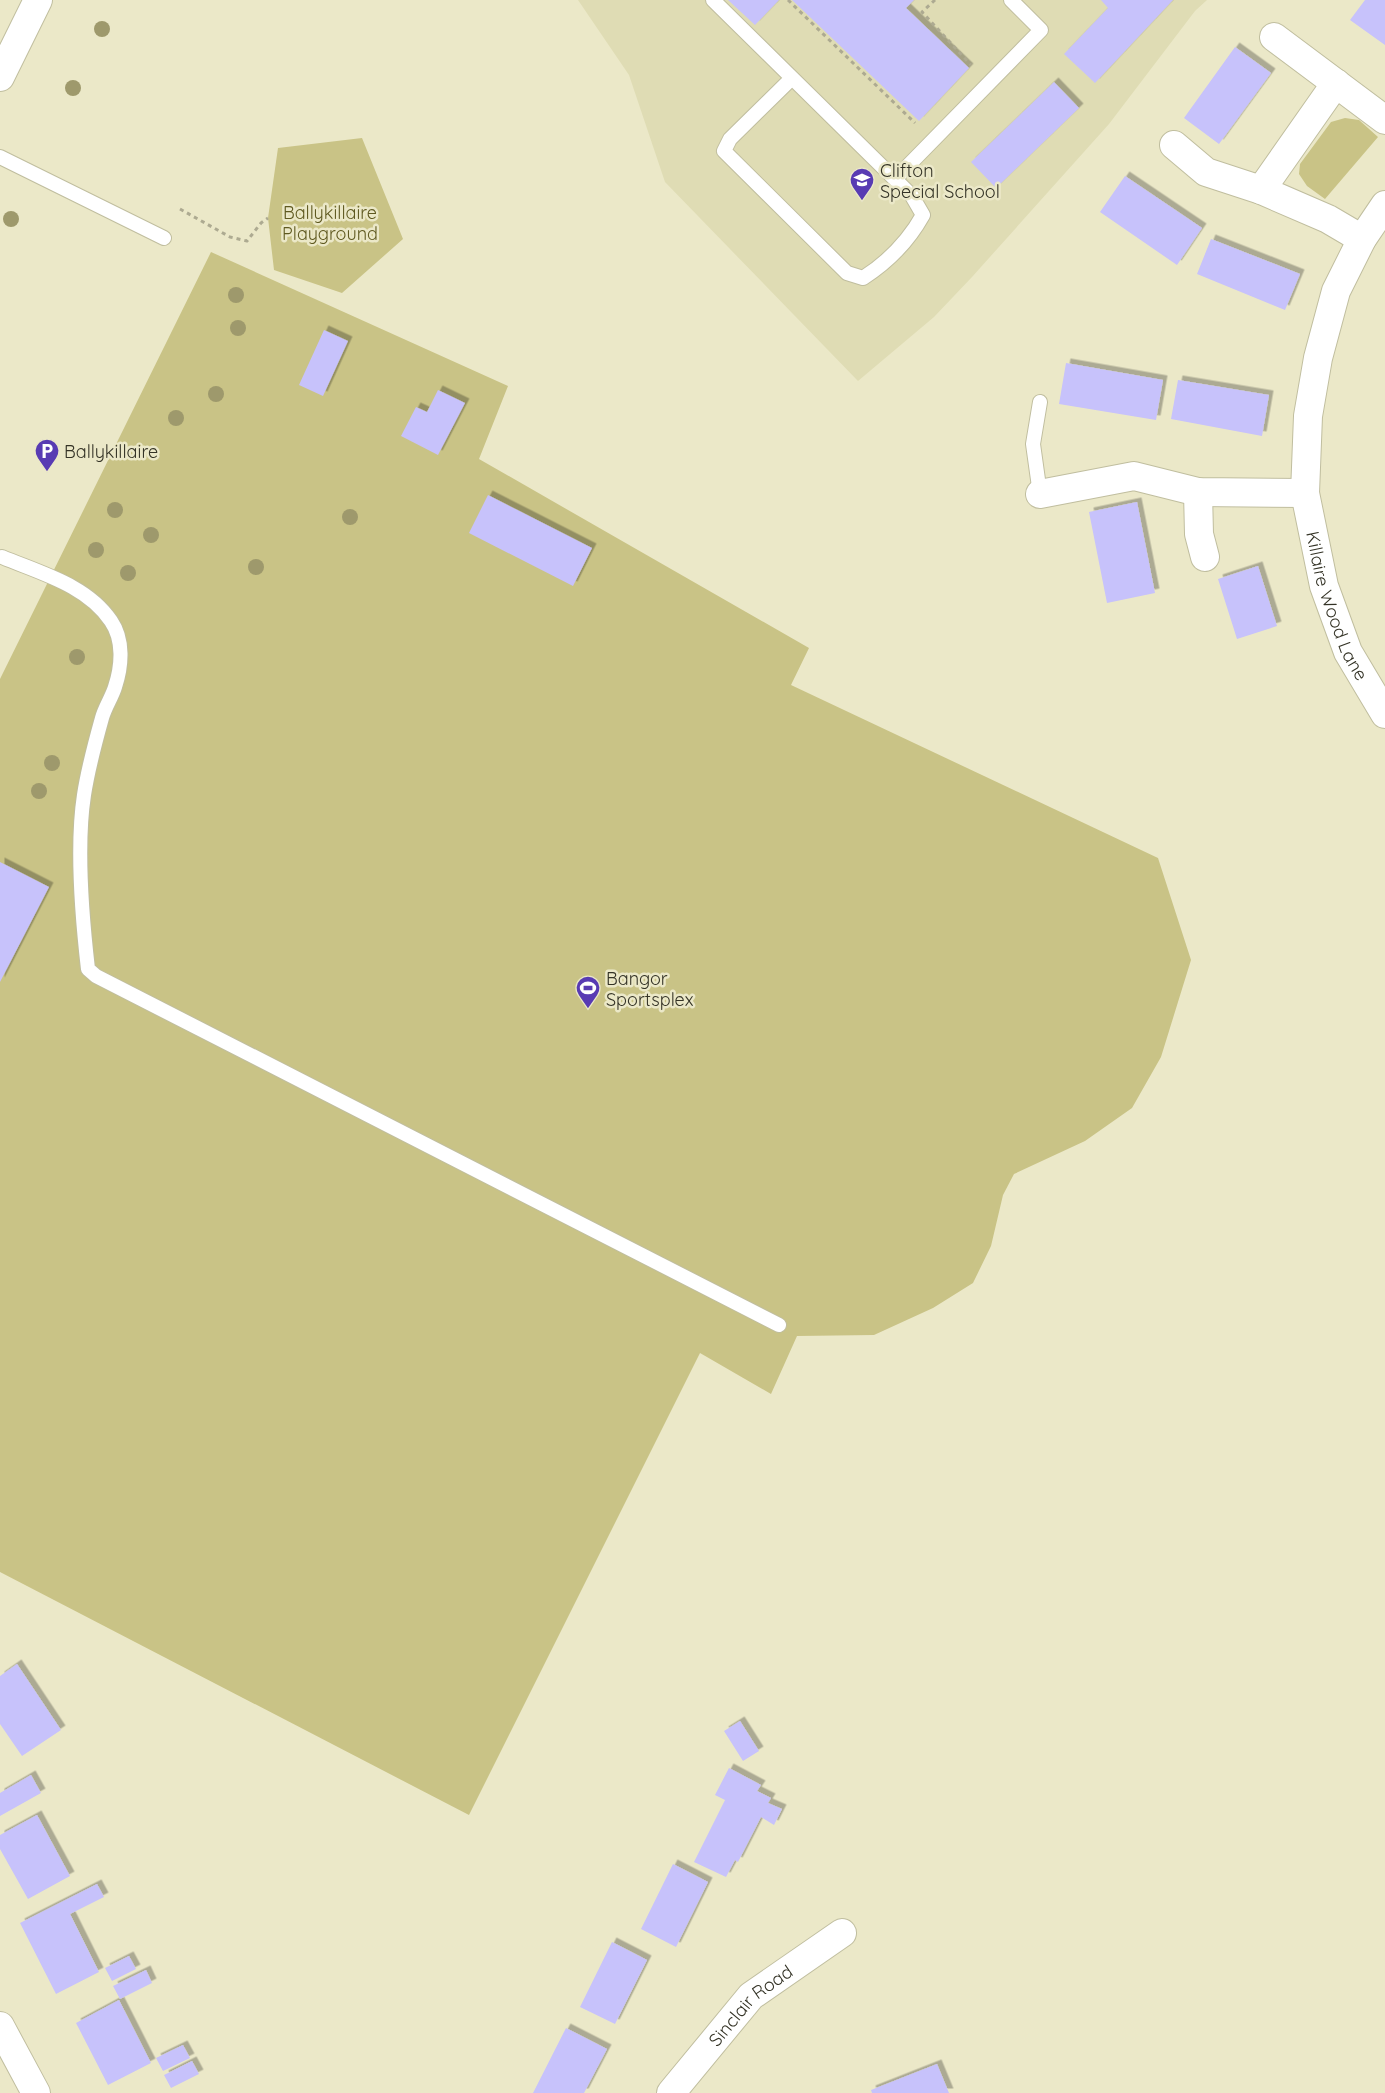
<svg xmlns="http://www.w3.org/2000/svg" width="1385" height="2093" font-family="Quicksand,sans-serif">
  <defs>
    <filter id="shadow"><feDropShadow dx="4.5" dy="-4.5" stdDeviation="0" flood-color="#0004"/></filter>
  </defs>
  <rect width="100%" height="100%" fill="#ebe8c8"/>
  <path fill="#dfdcb4" d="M578,0H1207L1195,11L1109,124L972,277L934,317L858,381L665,182L629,75Z"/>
  <path fill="#c9c386" d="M1345,118L1359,120L1378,137L1325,199L1307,186L1299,174L1300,164L1331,122Z
    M362,138L403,239L342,293L274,270L268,218L278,148Z
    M211,252L508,386L479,459L809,648L791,685L1158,858L1191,960L1161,1057L1132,1108L1085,1141L1014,1174L1003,1195L991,1246L973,1283L933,1308L874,1335L797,1336L771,1394L700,1353L469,1815L0,1572V679Z"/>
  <path fill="#c7c2fb" filter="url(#shadow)" d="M728,0H779L755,25Z
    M792,0H914L906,8L969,68L919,121Z
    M1101,0H1173L1095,83L1064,54L1108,8Z
    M1365,0H1385V45L1350,20Z
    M1235,47L1271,73L1219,144L1184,118Z
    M1054,82L1079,108L996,188L971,162Z
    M1125,176L1202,228L1177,265L1100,212Z
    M1211,239L1300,274L1285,310L1197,274Z
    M324,330L348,341L323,396L299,385Z
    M1066,363L1163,380L1156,420L1059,404Z
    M1178,380L1269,395L1262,436L1171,419Z
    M438,390L465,403L438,455L401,436L416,407L427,412Z
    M488,495L592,548L573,586L469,533Z
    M1137,502L1155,593L1107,603L1089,512Z
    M1258,566L1277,626L1237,639L1218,579Z
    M0,862L49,887L0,982Z
    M17,1664L61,1730L22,1756L0,1724V1676Z
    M740,1721L759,1751L743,1761L724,1731Z
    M729,1768L761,1785L757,1791L771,1798L768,1803L782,1809L774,1825L761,1817L738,1862L735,1860L726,1877L694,1862L725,1800L715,1795Z
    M31,1775L41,1793L0,1816V1793Z
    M37,1815L70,1876L28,1899L0,1849V1835Z
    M673,1864L708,1882L676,1947L641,1929Z
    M97,1884L104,1897L70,1914L99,1972L56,1994L20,1923Z
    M612,1942L647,1960L615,2024L580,2007Z
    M129,1956L136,1969L112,1981L105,1968Z
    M146,1970L152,1983L120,1999L113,1986Z
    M119,2000L151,2063L108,2085L76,2023Z
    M566,2028L607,2049L584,2093H533Z
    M183,2045L190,2058L163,2071L156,2058Z
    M192,2061L199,2074L171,2088L164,2075Z
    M937,2064L949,2093H872L871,2090Z"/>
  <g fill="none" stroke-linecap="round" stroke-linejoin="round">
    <defs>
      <path id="service" d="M713,0L912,196L923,215C909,240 888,262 863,278L847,273L724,151L730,139L792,78
        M0,157L164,238
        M895,179L1041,30L1011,0
        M1040,494L1033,444L1040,402
        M2,557C40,573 87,585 111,621C124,640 122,666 115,687C112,697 105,707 102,718C95,743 88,769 84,795C76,847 82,917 88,969L96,976L779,1325"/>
      <g id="minor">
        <path d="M1274,37L1385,120"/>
        <path d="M1174,145L1206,172L1261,190L1328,219L1362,239"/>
        <path d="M1261,190L1336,83"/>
        <path id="s1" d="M1385,205L1362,239L1336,291L1318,358L1308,416L1305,493L1324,586L1348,652L1385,714"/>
        <path d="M1198,492L1199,534L1205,557"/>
        <path d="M1040,494L1134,476L1198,492L1305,493"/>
        <path d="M0,2026L36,2093"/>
        <path id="s2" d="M671,2093L751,1996L842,1933"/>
      </g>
      <path id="tertiary" d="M0,77L38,0"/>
    </defs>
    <use href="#service" stroke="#c0be9f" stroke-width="16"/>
    <use href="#minor" stroke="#c0be9f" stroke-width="30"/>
    <use href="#tertiary" stroke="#c0be9f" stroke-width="30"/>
    <path stroke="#adaa91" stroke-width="3" stroke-dasharray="4 4" stroke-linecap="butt" d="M788,0L915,123
      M935,0L922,12L971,65
      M180,209L230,237L247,241L261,223L268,218"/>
    <use href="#service" stroke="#fff" stroke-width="14"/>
    <use href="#minor" stroke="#fff" stroke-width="28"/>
    <use href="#tertiary" stroke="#fff" stroke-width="28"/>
  </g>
  <g fill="#9e996c">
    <circle cx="102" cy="29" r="8"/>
    <circle cx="73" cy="88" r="8"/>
    <circle cx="11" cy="219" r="8"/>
    <circle cx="236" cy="295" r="8"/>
    <circle cx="238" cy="328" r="8"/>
    <circle cx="216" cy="394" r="8"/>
    <circle cx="176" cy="418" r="8"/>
    <circle cx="115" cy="510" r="8"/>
    <circle cx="350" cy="517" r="8"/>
    <circle cx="151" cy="535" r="8"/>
    <circle cx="96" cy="550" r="8"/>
    <circle cx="256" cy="567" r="8"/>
    <circle cx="128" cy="573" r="8"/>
    <circle cx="77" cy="657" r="8"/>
    <circle cx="52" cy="763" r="8"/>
    <circle cx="39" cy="791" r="8"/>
  </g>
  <defs>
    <symbol id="school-pin" viewBox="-11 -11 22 30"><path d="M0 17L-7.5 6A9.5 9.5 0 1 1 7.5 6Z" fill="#583bb3" stroke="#ebe8c8"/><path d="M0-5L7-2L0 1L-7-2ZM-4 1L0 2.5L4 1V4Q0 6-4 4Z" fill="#fff"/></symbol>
    <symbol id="parking-pin" viewBox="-11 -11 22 30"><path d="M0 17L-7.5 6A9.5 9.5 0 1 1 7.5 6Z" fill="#583bb3" stroke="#ebe8c8"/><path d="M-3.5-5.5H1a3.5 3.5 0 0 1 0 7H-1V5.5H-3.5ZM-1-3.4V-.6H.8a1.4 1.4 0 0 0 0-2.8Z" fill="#fff"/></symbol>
    <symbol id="stadium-pin" viewBox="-11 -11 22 30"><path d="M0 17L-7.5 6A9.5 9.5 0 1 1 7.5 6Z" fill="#583bb3" stroke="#ebe8c8"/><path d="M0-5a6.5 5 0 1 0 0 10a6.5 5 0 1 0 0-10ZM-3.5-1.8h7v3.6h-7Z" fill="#fff"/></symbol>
  </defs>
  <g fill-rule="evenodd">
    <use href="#school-pin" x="848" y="166" width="28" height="38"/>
    <use href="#parking-pin" x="33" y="437" width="28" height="38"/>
    <use href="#stadium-pin" x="574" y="974" width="28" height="38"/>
  </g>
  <g text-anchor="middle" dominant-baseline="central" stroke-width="5" stroke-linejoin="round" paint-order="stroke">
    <g font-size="18" fill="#343326" stroke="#ebe8c8" text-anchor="start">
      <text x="880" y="170">Clifton<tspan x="880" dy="21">Special School</tspan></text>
      <text x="64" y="451">Ballykillaire</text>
      <text x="606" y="978">Bangor<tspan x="606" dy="21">Sportsplex</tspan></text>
    </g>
    <g font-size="18" fill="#5f5920" stroke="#ebe8c8">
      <text x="330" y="212">Ballykillaire<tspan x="330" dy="21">Playground</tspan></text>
    </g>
    <g font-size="18" fill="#343326" stroke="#ebe8c8">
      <text stroke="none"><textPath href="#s1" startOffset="422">Killaire Wood Lane</textPath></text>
      <text stroke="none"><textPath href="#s2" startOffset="119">Sinclair Road</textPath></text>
    </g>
  </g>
</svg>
